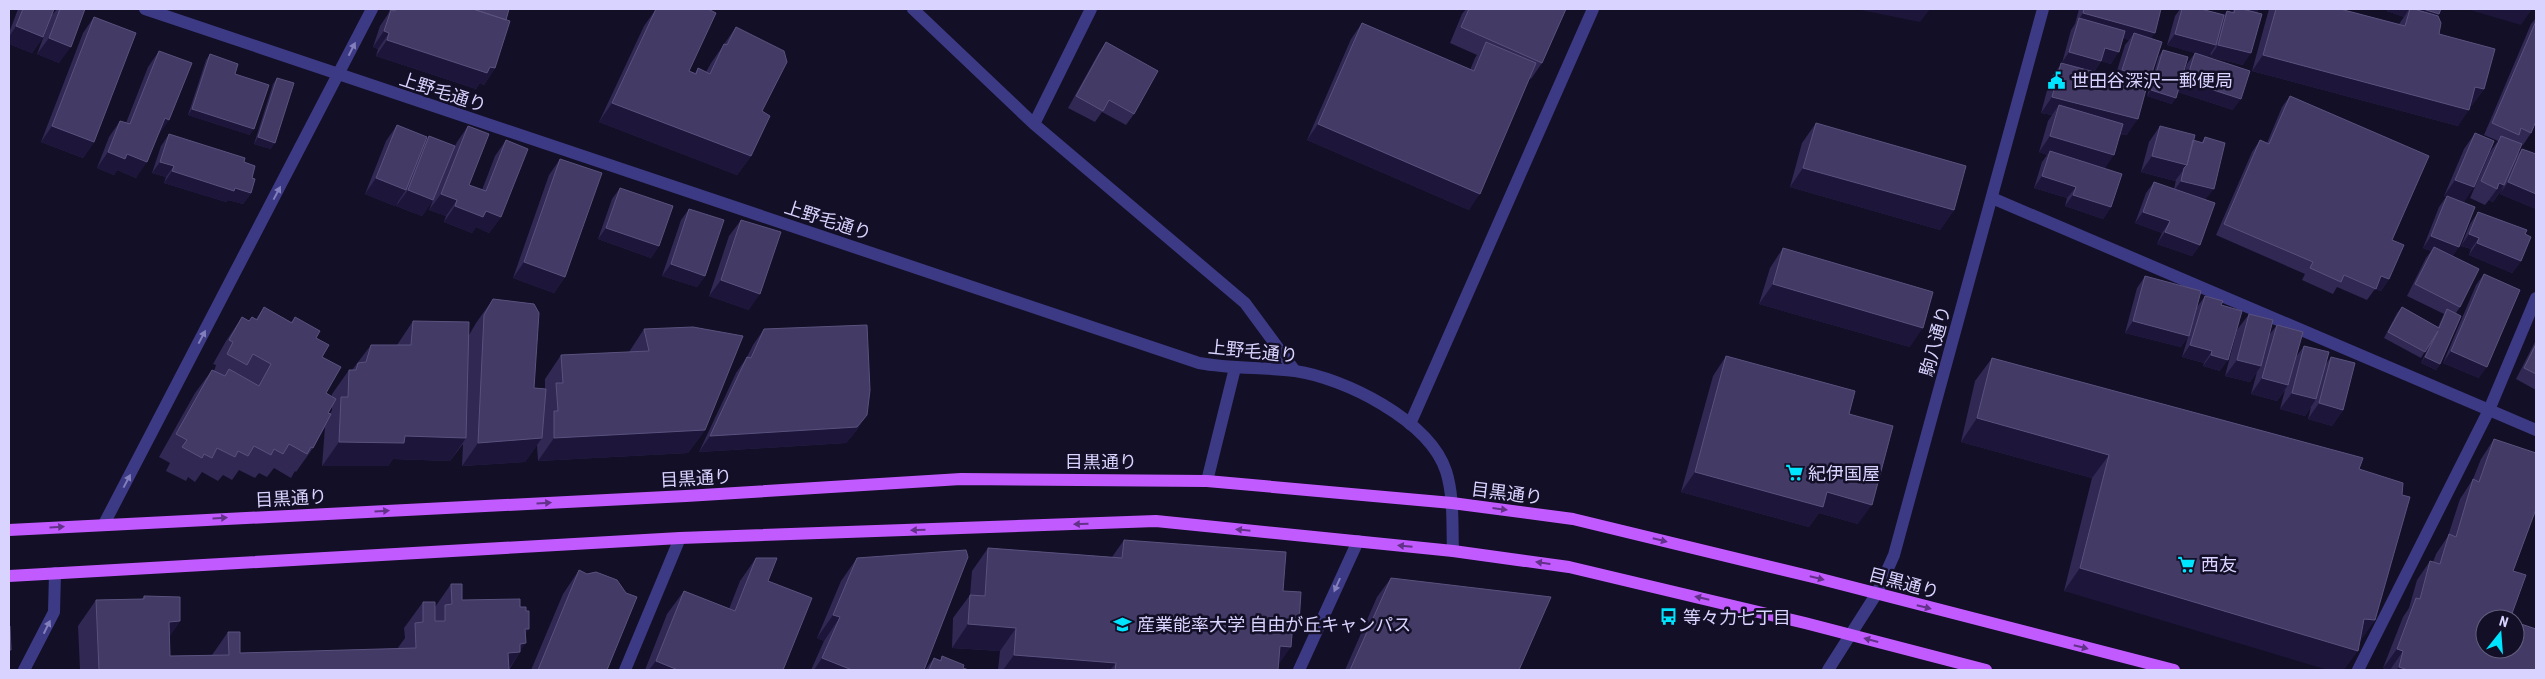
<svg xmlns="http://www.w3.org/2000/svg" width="2545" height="679" font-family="'Roboto Condensed','Noto Sans JP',sans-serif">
  <rect width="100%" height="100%" fill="#130f26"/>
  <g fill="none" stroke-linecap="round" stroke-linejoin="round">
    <path stroke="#3d3a85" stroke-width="12" d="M913,9L1034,124L1245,303L1295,371
      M1034,124L1091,9
      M1992,198L2536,430
      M1410,424L1593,9
      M1207,481L1235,368
      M104,524L372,9
      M24,670L54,612L55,573
      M625,670L680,538
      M1299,670L1358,541
      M2358,670L2489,410L2536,298"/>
    <path stroke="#3d3a85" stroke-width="12" d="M145,9L1199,363C1231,369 1263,367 1295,371C1344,378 1429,420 1446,471C1454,496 1452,525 1453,551
      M1828,670L1877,593L1894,555L2043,9"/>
    <path stroke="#c25bff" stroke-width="12" d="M9,530L686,496L961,479L1207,481L1452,503L1573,519L1817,578L2174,670
      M9,576L680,538L1156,521L1453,551L1569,567L1805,623L1986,670"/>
  </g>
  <path fill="#312854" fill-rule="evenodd" d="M18,9H54L43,37L32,53L9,44V33Z
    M57,9H85L59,63L37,54L52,15Z
    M390,9H509L506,20L495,68L484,85L480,83L476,89L376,56L378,49L373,47L380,26L388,14Z
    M656,9H708L689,71L695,73L698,68L706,72L711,63L736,27L762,111L751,156L737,175L599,122L644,26Z
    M1466,9H1566L1542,63L1531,79L1530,78L1469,210L1307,140L1351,39L1362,23L1470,70L1475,58L1477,55L1450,43L1462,14Z
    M2079,9H2161L2151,38L2146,85L2127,135L2121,134L2105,168L2111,207L2103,219L2065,206L2067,198L2034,188L2042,162L2047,155L2039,152L2048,121L2052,115L2041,113L2050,79L2062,63L2071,30L2075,24ZM2123,38L2129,40L2125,45L2115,77L2094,72L2101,61L2111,64Z
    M2180,9H2201L2224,15L2227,11L2232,12L2234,9H2259L2256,13L2243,65L2210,57L2211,53L2208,57L2233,110L2178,92L2187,64L2195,53L2167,45L2175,16Z
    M2269,9H2340L2399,24L2404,17L2387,11L2388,9H2441L2438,16L2439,34L2484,89L2472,105L2471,104L2458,126L2252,71Z
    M94,17V142L83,158L41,142L83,33Z
    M2536,18V121L2531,133L2523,145L2522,144L2516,157L2522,149L2536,154V209L2500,194L2504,186L2493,202L2489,200L2485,205L2470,198L2490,152L2498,141L2484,135L2531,24Z
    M1106,42L1134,114L1126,125L1102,112L1095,122L1068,108L1098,54Z
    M2163,50L2172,104L2147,96L2159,56Z
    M159,51L158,135L136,178L117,170L114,175L97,168L109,137L120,121L126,123L148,67Z
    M210,54L235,74L250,135L188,115L206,60Z
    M277,78L271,149L254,144L273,84Z
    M2290,96L2392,240L2389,279L2381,291L2375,289L2367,300L2337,287L2333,294L2302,280L2305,274L2216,235L2252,152L2260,140L2267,143L2282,107Z
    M1816,123L1954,210L1940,230L1790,187L1802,143Z
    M397,125L424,144L429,136L455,146L457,142L468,126L469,185L482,190L495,156L506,140L501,217L489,233L476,227L472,233L444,222L446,216L429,210L451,156L433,200L422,216L396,206L398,201L395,206L365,194L386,141Z
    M2160,126L2193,140L2201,143L2205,137L2206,200L2200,245L2192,256L2157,244L2162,233L2135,223L2146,193L2154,182L2174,189L2176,180L2175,181L2141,172L2149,142Z
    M2475,133L2464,202L2453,256L2460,307L2456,313L2440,364L2436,370L2421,363L2431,342L2421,358L2384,338L2397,313L2402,307L2438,327L2444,314L2407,296L2426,258L2431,251L2423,248L2439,207L2446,197L2444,196L2464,149Z
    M169,134L244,162L252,178L251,193L243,204L228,200L226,202L164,183L166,177L152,173L161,146Z
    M560,159L565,277L554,293L513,278L549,175Z
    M620,188L659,246L651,258L598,239L612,199Z
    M689,209L705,276L697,287L662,276L681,220Z
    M2478,212L2525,234L2521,261L2512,273L2469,255L2471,249L2461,246L2470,224Z
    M741,220L749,310L709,296L729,236Z
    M1783,248L1910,347L1759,304L1770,268Z
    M2484,274L2479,378L2443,363L2476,285Z
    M2145,276L2197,307L2205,296L2221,305L2220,371L2203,366L2204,363L2182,357L2188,337L2181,347L2125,333L2137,288Z
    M493,299L534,388L545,389V379L561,355L629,352L644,329L705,430L688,453L538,461L537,445L525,462L462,466L463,444L450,461L393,459L388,466H322L325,427L313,448L296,472L295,471L291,478L274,468L267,477L259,473L255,478L239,470L232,480L223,475L218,481L202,472L195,482L188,477L186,481L166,471L170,463L159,457L195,393L212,370L214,371L216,365L213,364L226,341L242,317L249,321L252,317L256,319L264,307L291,322L295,317L316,338L322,357L326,393L332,397V394L349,370H352L371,345H397L413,321L469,335L476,323ZM332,406V410L330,414L328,413Z
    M2249,314L2269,335L2277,325L2296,357L2304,346L2326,364L2331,357L2343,410L2332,426L2308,419L2311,407L2305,416L2280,409L2285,390L2277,401L2251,394L2257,372L2250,382L2225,376L2237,330Z
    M764,329L867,415L856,431L846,443L699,452L736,373L747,357L753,345Z
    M2536,340V390L2516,379Z
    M1726,356L1849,414L1858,524L1819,513L1809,527L1681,492L1713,376Z
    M1992,358L2359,469L2375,620L2360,641L2064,591L2092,478L1961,442L1975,381Z
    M2494,439L2533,516L2485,619L2536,670H2388L2383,668L2403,617L2409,608L2417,580L2430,561L2433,562L2436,554L2448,536L2460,499L2473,479L2481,459Z
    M1124,540L1283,591L1299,623L1293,632L1278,666V670H998L1000,651L952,648L953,618L970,595L972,571L988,548L1112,557Z
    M756,558L768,581L783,670H645L667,614L684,591L729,609L740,581Z
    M857,558L924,670H811L824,641L817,638L841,581Z
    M579,570L607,670H531L563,594Z
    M1391,578L1519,670H1520H1345L1377,597Z
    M451,584L462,600L520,607L525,634L520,652L509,670H80L78,626L96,600L142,599L144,596L180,621L169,637L170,656L212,655L228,632L240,653L397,649L405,638L404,628L423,602L435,607Z
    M942,656L963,668L969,670H925L934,658L940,660Z"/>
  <path fill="#1d163a" d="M1856,9H1930L1920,22Z
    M2241,9H2259L2256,13Z
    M2389,9H2409L2404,17L2387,11Z
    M2410,9H2423L2439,14L2431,25Z
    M2467,9H2532L2521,25Z
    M2083,13L2155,33L2146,45L2134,33L2129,40L2077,25L2079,19Z
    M16,26L43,37L32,53L9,44V37Z
    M384,31L389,33L378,49L373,47Z
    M2175,34L2216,45L2208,57L2167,45Z
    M49,38L71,47L59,63L37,54Z
    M387,40L495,68L484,85L480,83L476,89L376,56Z
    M2218,45L2251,53L2243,65L2210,57Z
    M2105,48L2119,52L2111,64L2097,60Z
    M2069,52L2101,61L2093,73L2061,64Z
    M2263,55L2469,110L2458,126L2252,71Z
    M2122,70L2150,79L2142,90L2114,82Z
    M2186,81L2241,99L2233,110L2178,92Z
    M2475,87L2484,89L2472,105L2464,103Z
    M2151,90L2176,98L2172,104L2147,96Z
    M2052,97L2138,119L2127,135L2056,116L2059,105L2052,115L2041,113Z
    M612,103L751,156L737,175L599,122Z
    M192,109L254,129L250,135L188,115Z
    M165,118L169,120L158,136Z
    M1318,124L1480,194L1469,210L1307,140Z
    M52,126L94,142L83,158L41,142Z
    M2050,136L2114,155L2103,171L2050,151L2047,155L2039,152Z
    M258,137L275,143L271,149L254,144Z
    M108,152L127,154L147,162L136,178L117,170L114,175L97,168Z
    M2152,156L2187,165L2175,181L2141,172Z
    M160,162L174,166L166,177L152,173Z
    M1803,168L1954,210L1940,230L1790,187Z
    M172,171L235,188L251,193L243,204L228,200L226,202L164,183Z
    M2042,176L2076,187L2067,198L2034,188Z
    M376,178L406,190L395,206L365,194Z
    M2455,180L2474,187L2463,204L2444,196Z
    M2181,181L2214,189L2205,200L2173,192Z
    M2508,182L2536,194V209L2500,194Z
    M2499,183L2504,185L2493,202L2489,200L2497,189Z
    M408,190L433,200L422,216L396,206Z
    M441,194L457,200L446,216L429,210Z
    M2073,195L2111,207L2103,219L2065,206Z
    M455,206L486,211L501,217L489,233L476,227L472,233L444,222Z
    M2143,212L2170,221L2162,233L2135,223Z
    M606,228L659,246L651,258L598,239Z
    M2165,232L2200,245L2192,256L2157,244Z
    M2469,234L2479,238L2471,249L2461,246Z
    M2431,236L2459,247L2451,259L2434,247L2431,251L2423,248Z
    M2477,243L2521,261L2512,273L2469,255Z
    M524,262L565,277L554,293L513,278Z
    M671,264L705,276L697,287L662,276Z
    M2381,276L2389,279L2381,291L2375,289Z
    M721,280L760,294L749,310L709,296Z
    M1773,284L1923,328L1910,347L1759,304Z
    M2133,321L2189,336L2181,347L2125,333Z
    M2190,345L2212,351L2204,363L2182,357Z
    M2451,351L2487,367L2479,378L2443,363Z
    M2211,355L2228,360L2220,371L2203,366Z
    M2425,357L2440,364L2436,370L2421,363Z
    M2237,360L2261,366L2250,382L2225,376Z
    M2262,378L2288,385L2277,401L2251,394Z
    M2292,393L2316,399L2305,416L2280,409Z
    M2319,403L2343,410L2332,426L2308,419Z
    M867,415L856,431L846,443L699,452L710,436Z
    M1977,418L2109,455L2092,478L1961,442Z
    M705,430L688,453L538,461L554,438Z
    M405,436L466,438L450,461L393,459L388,466H322L339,442Z
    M542,438L525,462L462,466L478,443Z
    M1695,472L1827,492L1872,505L1858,524L1819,513L1809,527L1681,492Z
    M2536,502V517L2528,515Z
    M2080,568L2358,651L2344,670H2328L2064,591Z
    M833,615L840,617L824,641L817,638Z
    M2364,619L2375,620L2359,643Z
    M180,621L162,647L169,622Z
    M1293,622L1299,623L1283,646L1291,647L1275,670L1263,669Z
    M968,624L1016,628L1000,651L952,648Z
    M525,629H529L512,653L520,644L526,643L519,652H520L508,670H496Z
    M2397,649L2403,651L2390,670L2383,668Z
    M1014,655L1116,663L1110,670H1003Z
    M822,658L852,670H814Z
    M656,661L678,670H649Z
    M2399,667L2408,670H2396Z"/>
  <path fill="#433a66" stroke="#5a527e" d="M23,9H54L43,37L16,26Z
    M60,9H85L71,47L49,38Z
    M396,9H473L510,21L495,68L490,67L487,73L387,40L389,33L384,31L391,10L395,11Z
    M473,9H509L506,20Z
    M656,9H708L716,13L689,71L696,74L698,68L710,74L724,44L727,45L736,27L784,51L787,62L762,111L770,116L751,156L612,103Z
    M1469,9H1566L1542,63L1461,27Z
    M2084,9H2161L2155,33L2083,13Z
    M2182,9H2201L2224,15L2216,45L2175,34Z
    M2235,9H2242L2262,14L2251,53L2218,45L2227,11L2234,13Z
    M2276,9H2340L2405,26L2410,9H2414L2438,16L2441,23L2439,34L2495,49L2484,89L2475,87L2469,110L2263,55Z
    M2423,9H2441L2439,14Z
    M94,17L136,33L94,142L52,126Z
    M2079,18L2125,31L2119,52L2105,48L2101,61L2069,52Z
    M2536,21V121L2531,133L2521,128L2519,135L2492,123Z
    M1362,23L1474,71L1486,42L1536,63L1480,194L1318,124Z
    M2134,33L2162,42L2150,79L2122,70Z
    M1106,42L1158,71L1134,114L1109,100L1103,111L1076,96Z
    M2163,50L2188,57L2176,98L2151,90Z
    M159,51L192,63L169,120L165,118L147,162L127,154L125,159L108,152L120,121L130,124Z
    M2195,53L2250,71L2241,99L2186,81Z
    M210,54L238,64L235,74L269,85L254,129L192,109Z
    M2061,63L2147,86L2138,119L2052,97Z
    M277,78L294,83L275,143L258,137Z
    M2290,96L2429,156L2392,240L2404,245L2389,279L2381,276L2376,289L2344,275L2341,282L2310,268L2313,262L2224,224L2260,140L2269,144Z
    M2059,105L2123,124L2114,155L2050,136Z
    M1816,123L1966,166L1954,210L1803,168Z
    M397,125L427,137L406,190L376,178Z
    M468,126L489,134L469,185L486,191L506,140L528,149L501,217L486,211L483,217L455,206L457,200L441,194Z
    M2160,126L2195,135L2187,165L2152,156Z
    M2475,133L2494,141L2474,187L2455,180Z
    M169,134L245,158L244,162L255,166L252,178L255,179L251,193L235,188L234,191L172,171L174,166L160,162Z
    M429,136L455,146L433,200L408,190Z
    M2501,136L2522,144L2504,185L2499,183L2497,189L2481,181Z
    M2205,137L2225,143L2214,189L2181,181L2184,168L2187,165L2193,140L2203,143Z
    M2522,149L2536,154V194L2508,182Z
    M2050,151L2122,174L2111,207L2073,195L2076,187L2042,176Z
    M560,159L602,173L565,277L524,262Z
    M2154,182L2215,203L2200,245L2165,232L2170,221L2143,212Z
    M620,188L673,206L659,246L606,228Z
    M2447,196L2475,207L2459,247L2431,236Z
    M689,209L724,220L705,276L671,264Z
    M2478,212L2527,230L2525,234L2531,237L2521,261L2477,243L2479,238L2469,234Z
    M741,220L781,232L760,294L721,280Z
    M2434,247L2479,269L2460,307L2415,284Z
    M1783,248L1933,292L1923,328L1773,284Z
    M2484,274L2520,290L2487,367L2451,351Z
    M2145,276L2201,291L2189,336L2133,321Z
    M2205,296L2223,301L2221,305L2242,311L2228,360L2211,355L2212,351L2190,345Z
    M493,299L534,304L539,313L534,388L546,389L542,438L478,443L484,315Z
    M264,307L292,323L295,317L320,331L316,338L329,345L322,357L341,367L326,393L336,399L328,413L331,414L313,448L311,447L307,454L289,444L283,454L274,449L271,455L254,446L248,456L238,451L235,457L217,448L212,458L204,454L202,458L182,447L187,440L176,434L212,370L225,376L229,369L259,386L271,364L253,354L247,365L227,354L233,342L229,340L242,317L249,321L252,317L257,320Z
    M2402,307L2439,328L2447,309L2461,316L2440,364L2425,357L2438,331L2425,352L2388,332Z
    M2249,314L2273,320L2261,366L2237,360Z
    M413,321L469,322L466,438L405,436L404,443L339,442L341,397H348L349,370H356L358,363L366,362L371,345H411Z
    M867,325L870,390L867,415L857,427L710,436L747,357L751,358L764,329Z
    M2277,325L2303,332L2288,385L2262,378Z
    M693,327L743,336L705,430L554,438V411H558L556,383H563L561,355L649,351L644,329Z
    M2536,344V374L2524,368Z
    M2304,346L2329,352L2316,399L2292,393Z
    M1726,356L1855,391L1849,414L1893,426L1872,505L1827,492L1823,507L1695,472Z
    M2331,357L2355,363L2343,410L2319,403Z
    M1992,358L2363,458L2359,469L2403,483L2402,495L2410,497L2375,620L2364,619L2358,651L2080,568L2109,455L1977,418Z
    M2494,439L2536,453V509L2513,571L2526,575L2510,619H2485V649H2515V622L2536,629V670H2408L2399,667L2403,651L2397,649L2416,598L2420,599L2430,561L2440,564L2449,534L2456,537L2473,479L2479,482Z
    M1124,540L1286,552L1283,591L1301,592L1299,623L1293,622L1291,647L1280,646L1278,670H1115L1116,663L1014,655L1016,628L968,624L970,595L985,596L988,548L1122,558Z
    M966,550L968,557L924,670H852L822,658L840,617L833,615L857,558Z
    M756,558H777L768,581L812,598L783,670H678L656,661L684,591L735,611Z
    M579,570L587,574L596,572L617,580L626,593L637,597L607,670H538Z
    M1391,578L1551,597L1519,670H1520H1350Z
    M451,584H462V600L520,599V607H526V611H529V629H525L526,643L520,644V652L508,653L509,670H99L96,600L144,599V596L180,597V621L169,622L170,656L229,655L228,632H240V653L416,648L415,623L423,622V602H435V621H445V605L452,604Z
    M9,626H10L11,650H9Z
    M942,656L964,665L963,668L969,670H929L934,658L941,661Z"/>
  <defs><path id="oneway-solid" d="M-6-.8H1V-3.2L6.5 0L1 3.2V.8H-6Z" transform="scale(1.25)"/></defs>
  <g fill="#837fbc">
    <use href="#oneway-solid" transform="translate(352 49) rotate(-63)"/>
    <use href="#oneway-solid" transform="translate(277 193) rotate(-62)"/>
    <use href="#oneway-solid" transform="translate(202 337) rotate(-62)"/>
    <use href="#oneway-solid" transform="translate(127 481) rotate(-62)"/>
    <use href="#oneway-solid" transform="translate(1337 585) rotate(114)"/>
    <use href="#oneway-solid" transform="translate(47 627) rotate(-64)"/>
  </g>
  <g fill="#623188">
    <use href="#oneway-solid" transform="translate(544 503) rotate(-3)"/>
    <use href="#oneway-solid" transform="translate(1500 509) rotate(7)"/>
    <use href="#oneway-solid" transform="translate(382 511) rotate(-3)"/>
    <use href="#oneway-solid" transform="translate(220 518) rotate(-3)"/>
    <use href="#oneway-solid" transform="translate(1081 524) rotate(178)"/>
    <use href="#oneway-solid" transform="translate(57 527) rotate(-3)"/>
    <use href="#oneway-solid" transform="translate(918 530) rotate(178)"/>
    <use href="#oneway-solid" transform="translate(1243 530) rotate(-174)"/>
    <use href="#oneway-solid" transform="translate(1660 540) rotate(14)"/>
    <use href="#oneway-solid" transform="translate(1405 546) rotate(-175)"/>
    <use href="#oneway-solid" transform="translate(1543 563) rotate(-172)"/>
    <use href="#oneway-solid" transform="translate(1817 578) rotate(14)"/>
    <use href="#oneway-solid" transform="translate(1702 598) rotate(-167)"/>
    <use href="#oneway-solid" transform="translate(1924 607) rotate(14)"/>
    <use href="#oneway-solid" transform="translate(1871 640) rotate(-165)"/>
    <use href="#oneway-solid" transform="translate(2081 647) rotate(14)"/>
  </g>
  <defs>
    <symbol id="civic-bare" viewBox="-9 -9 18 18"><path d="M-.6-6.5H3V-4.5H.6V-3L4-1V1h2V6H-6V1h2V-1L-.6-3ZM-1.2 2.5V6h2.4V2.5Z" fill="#00e5ff" stroke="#130f26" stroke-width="2.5" paint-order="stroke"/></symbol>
    <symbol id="supermarket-bare" viewBox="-9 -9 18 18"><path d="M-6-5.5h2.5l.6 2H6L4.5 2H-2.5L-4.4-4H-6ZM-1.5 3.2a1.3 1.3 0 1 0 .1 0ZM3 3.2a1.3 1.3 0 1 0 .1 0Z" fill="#00e5ff" stroke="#130f26" stroke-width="2.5" paint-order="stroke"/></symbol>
    <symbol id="bus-bare" viewBox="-9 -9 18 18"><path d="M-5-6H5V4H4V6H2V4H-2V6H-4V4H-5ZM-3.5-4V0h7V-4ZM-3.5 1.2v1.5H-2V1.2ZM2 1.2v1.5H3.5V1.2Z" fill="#00e5ff" stroke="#130f26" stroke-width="2.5" paint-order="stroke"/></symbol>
    <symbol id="university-bare" viewBox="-9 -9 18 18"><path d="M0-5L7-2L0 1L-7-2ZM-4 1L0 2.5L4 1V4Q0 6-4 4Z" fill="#00e5ff" stroke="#130f26" stroke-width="2.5" paint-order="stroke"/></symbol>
  </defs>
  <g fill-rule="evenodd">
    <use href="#civic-bare" x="2044" y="68" width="25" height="25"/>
    <use href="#supermarket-bare" x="1782" y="460" width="25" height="25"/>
    <use href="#supermarket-bare" x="2174" y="552" width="25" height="25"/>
    <use href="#bus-bare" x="1656" y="604" width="25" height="25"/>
    <use href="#university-bare" x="1110" y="612" width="25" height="25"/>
  </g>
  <g text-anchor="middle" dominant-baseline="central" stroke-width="5" stroke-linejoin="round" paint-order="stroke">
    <g font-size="18" fill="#d9d4ff" stroke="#130f26" text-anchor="start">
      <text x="2071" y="80">世田谷深沢一郵便局</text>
      <text x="1808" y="473">紀伊国屋</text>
      <text x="2201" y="564">西友</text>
      <text x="1683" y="617">等々力七丁目</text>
      <text x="1137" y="624">産業能率大学 自由が丘キャンパス</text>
    </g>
    <g font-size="18" fill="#d9d4ff" stroke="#130f26">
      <text transform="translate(443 92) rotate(18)">上野毛通り</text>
      <text transform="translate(828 220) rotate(18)">上野毛通り</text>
      <text transform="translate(1935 341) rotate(-75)">駒八通り</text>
      <text transform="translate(1253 351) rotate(6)">上野毛通り</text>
      <text x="1101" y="461">目黒通り</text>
      <text transform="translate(696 478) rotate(-3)">目黒通り</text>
      <text transform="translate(1507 493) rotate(7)">目黒通り</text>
      <text transform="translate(291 498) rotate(-3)">目黒通り</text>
      <text transform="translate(1904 583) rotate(15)">目黒通り</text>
    </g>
  </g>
  <rect width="2545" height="679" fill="none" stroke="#d9d4ff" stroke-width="20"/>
  <g transform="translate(2500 634) rotate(17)"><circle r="24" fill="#130f26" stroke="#625e7d"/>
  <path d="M0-4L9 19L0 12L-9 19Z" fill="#00e5ff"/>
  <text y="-8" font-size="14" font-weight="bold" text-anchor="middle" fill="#d9d4ff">N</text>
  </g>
</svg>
